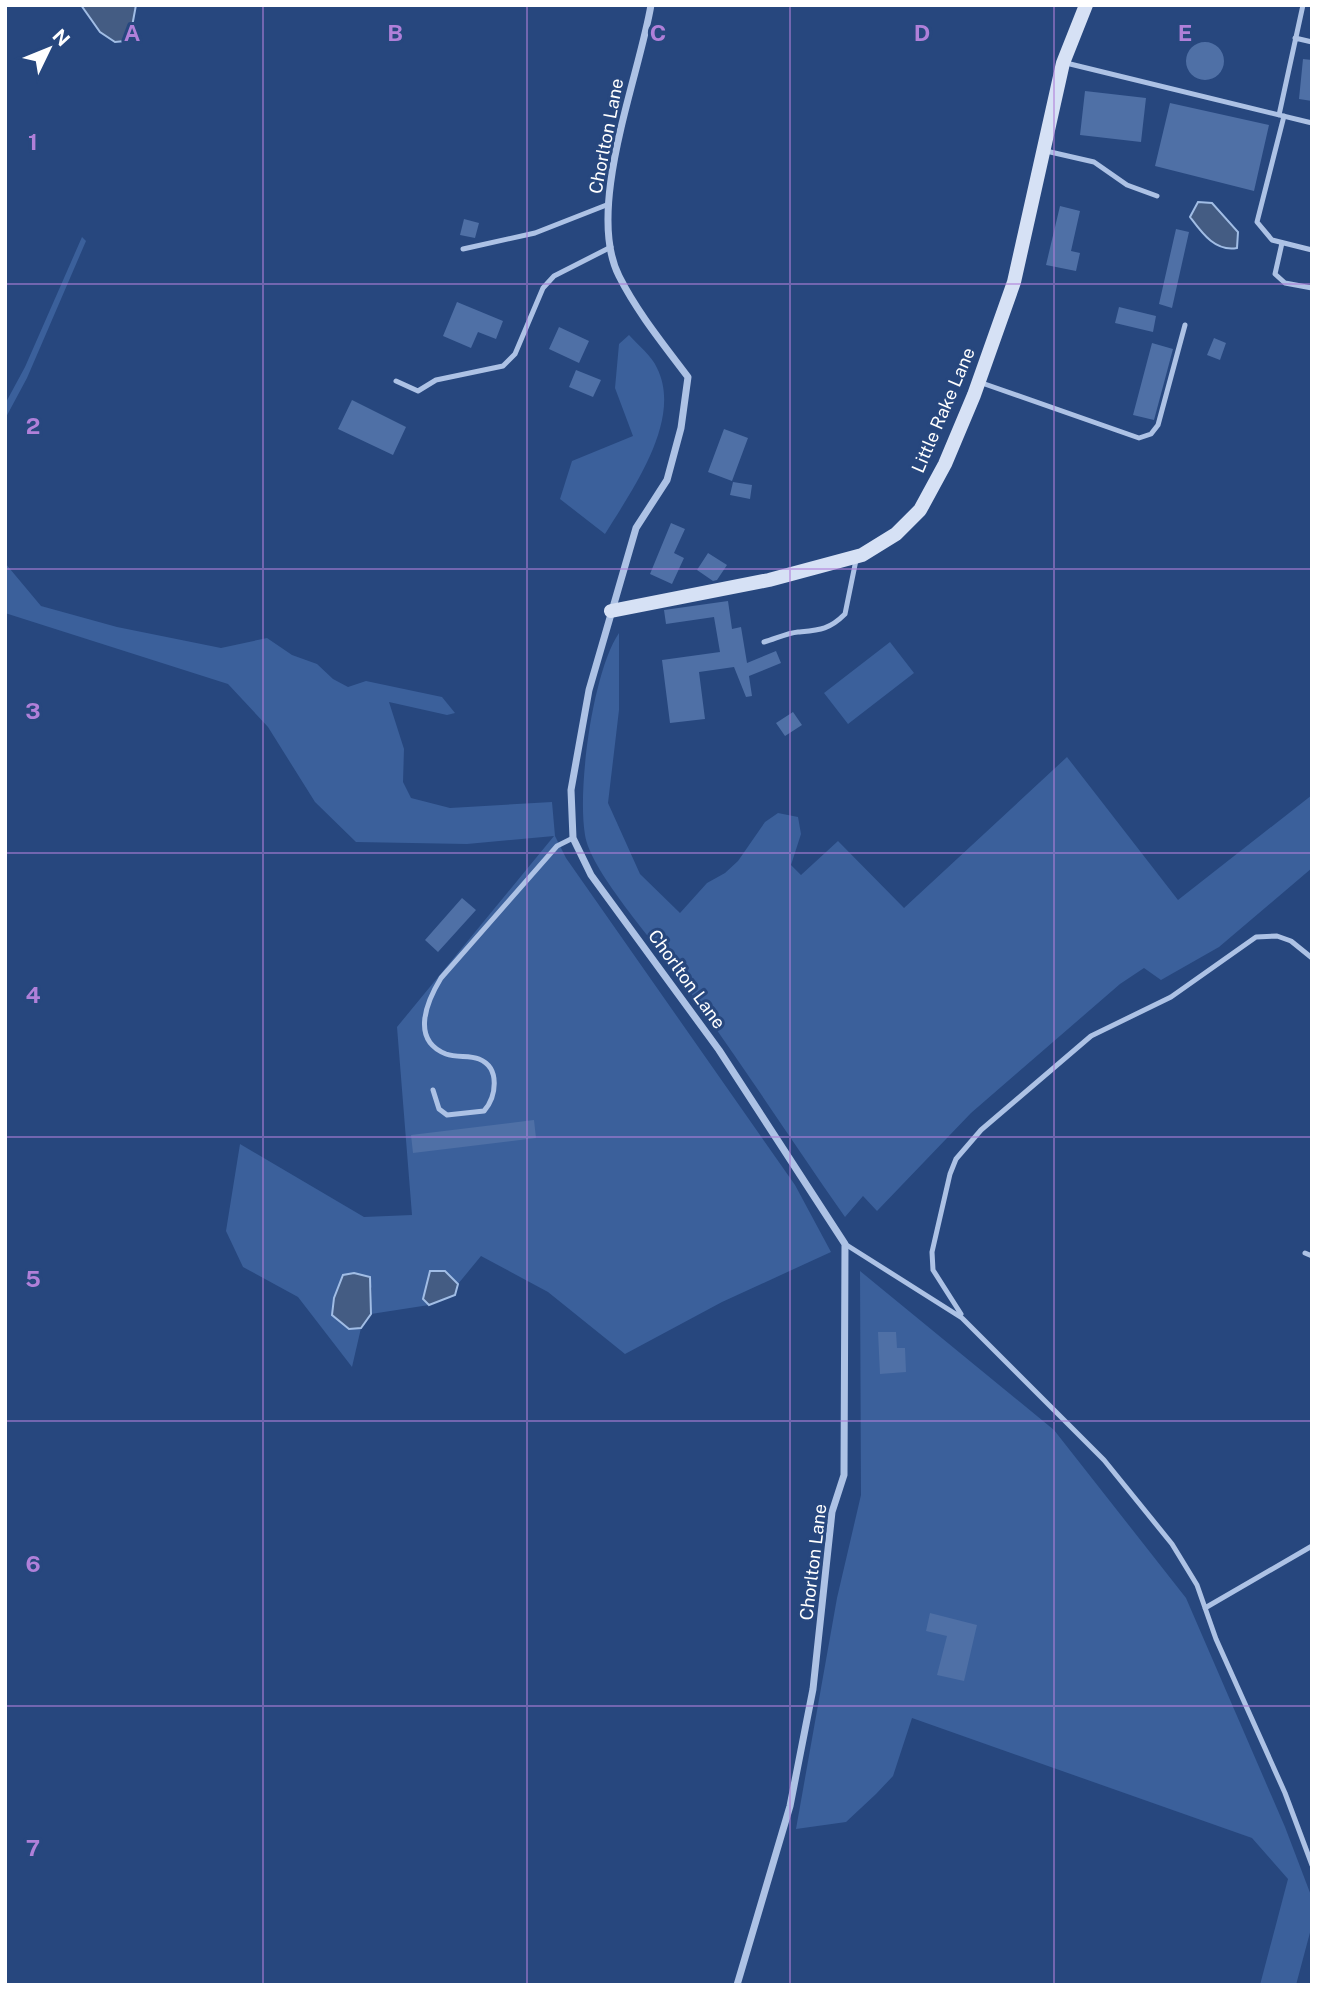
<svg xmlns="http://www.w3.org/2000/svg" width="1317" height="1990" font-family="'Public Sans',sans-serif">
  <rect width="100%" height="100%" fill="#27477e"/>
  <path fill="#3b609b" d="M82,237L86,241L27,378L5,419V404L25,367Z
    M629,335C638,345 652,356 657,368C683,420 632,490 605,534L560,499L572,461L633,436L615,388L619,344Z
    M5,563L41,606L117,627L221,648L267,638L292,655L317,664L333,679L348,687L366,681L442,697L455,713L447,715L389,702L404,749L403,782L411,798L450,808L552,802L555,836L566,858L795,1185L831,1252L722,1302L625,1354L548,1292L481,1256L458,1284L445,1271H430L423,1299L429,1305L371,1314L372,1288L354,1273L344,1275L334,1298L349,1329L361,1328L352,1367L298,1297L243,1267L226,1231L240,1144L364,1217L412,1215L397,1027L554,836L467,844L356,842L315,802L268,727L228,684L5,613Z
    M619,633V710L608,803L640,874L680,913L707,883L725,873L738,861L765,822L778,813L798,817L801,834L791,865L801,875L838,841L904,908L1067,757L1178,900L1312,795V868L1219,947L1161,980L1144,968L1120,984L971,1113L877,1211L863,1196L845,1217C787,1134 732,1049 672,967C650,937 590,869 585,835C577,788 593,671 619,633Z
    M890,642L914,673L848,724L824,693Z
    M860,1271L1054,1430L1186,1598L1285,1827L1312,1898V1925L1296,1985H1260L1288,1879L1252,1838L912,1718L893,1776L876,1794L846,1822L796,1829L837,1598L861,1495Z"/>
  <path fill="#445c83" stroke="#a1bde5" stroke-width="2" d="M81,5H136L131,32L125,41L115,42L100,32Z
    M1198,202L1212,203L1238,232L1237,248C1215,252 1202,233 1190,217Z
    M430,1271H445L458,1284L455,1295L429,1305L423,1299Z
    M354,1273L370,1277L371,1314L361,1328L349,1329L332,1315L334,1298L343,1275Z"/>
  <path fill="#4f70a6" d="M1186 61a19 19 0 1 1 38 0a19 19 0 1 1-38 0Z
    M1303,59L1312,60V101L1299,99Z
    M1085,91L1146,98L1141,142L1080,135Z
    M1170,103L1269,125L1254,191L1155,166Z
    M1060,206L1080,211L1071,251L1080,253L1076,271L1046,265Z
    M464,219L479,223L475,238L460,235Z
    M1176,229L1189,232L1172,308L1159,304Z
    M457,302L503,321L496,339L478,332L471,348L443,336Z
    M1119,307L1156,316L1153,332L1115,323Z
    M559,327L589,341L579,363L549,349Z
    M1214,338L1226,343L1220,360L1207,355Z
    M1152,343L1173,349L1154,420L1133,415Z
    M576,370L601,380L593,397L569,387Z
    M352,400L406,427L393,455L338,429Z
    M724,429L748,438L732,481L708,472Z
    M733,482L752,485L750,499L730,495Z
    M671,523L685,529L674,553L684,558L672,584L650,574Z
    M708,553L727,565L717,580L713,581L697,570Z
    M728,601L732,629L741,627L747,663L776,651L781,663L749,676L752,696L746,697L734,667L699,672L705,719L670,723L662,660L720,652L714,617L666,624L664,610Z
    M793,712L802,725L785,736L776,723Z
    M462,898L476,910L438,952L425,940Z
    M534,1120L536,1138L413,1153L411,1135Z
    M878,1332H896L897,1348H905L906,1372L880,1374Z
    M930,1613L977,1625L964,1681L937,1675L947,1636L926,1631Z"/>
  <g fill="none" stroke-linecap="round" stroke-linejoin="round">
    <path stroke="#adc2e5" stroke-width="5" d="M1295,38L1312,42
      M1066,63L1312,123
      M1279,115L1303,5
      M1284,116L1257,222L1272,240L1312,250
      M1046,151L1094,162L1127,185L1157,196
      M1282,243L1275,274L1285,283L1312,288
      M463,249L535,233L609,204
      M396,381L418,391L436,380L503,366L515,354L543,288L554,276L611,247
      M979,382L1139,438L1151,434L1158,425L1185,325
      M764,642C775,639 787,633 798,632C819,630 829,630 845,614L856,560
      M433,1090L439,1109L447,1115L484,1111C496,1097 501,1068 479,1059C469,1055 457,1058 446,1054C410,1040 427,1001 441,978L557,846L573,838
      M845,1244L962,1318L1104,1460L1172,1544L1197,1585L1216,1639L1285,1793L1312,1865
      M1305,1253L1312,1256
      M961,1314L933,1270L932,1252L950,1174L956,1159L981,1130L1091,1036L1171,997L1256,937L1277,936L1291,941L1312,958
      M1205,1608L1312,1546"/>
    <path stroke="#adc2e5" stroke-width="7" d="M651,5C639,77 585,209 619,276C637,312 664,345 688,377L681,428L667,480L636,528L589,690L571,790L573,838L591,875L719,1050L845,1244L844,1475L832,1512L813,1689L790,1806L737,1985"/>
    <path stroke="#d6e1f5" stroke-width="14" d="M611,611L769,580L862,555L896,534L920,510L945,464L974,395L1014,282L1063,63L1086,5"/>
  </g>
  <path fill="none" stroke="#b080d9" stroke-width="2" stroke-opacity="0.55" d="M263,5V1985M527,5V1985M790,5V1985M1054,5V1985M5,284H1312M5,569H1312M5,853H1312M5,1137H1312M5,1421H1312M5,1706H1312"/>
  <g text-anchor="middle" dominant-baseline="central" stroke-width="6" stroke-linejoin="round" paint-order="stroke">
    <g font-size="18" fill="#fff" stroke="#27477e">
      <text transform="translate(606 136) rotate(-79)">Chorlton Lane</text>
      <text transform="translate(943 410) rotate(-67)">Little Rake Lane</text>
      <text transform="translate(687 979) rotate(54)">Chorlton Lane</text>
      <text transform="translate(813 1562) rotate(-83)">Chorlton Lane</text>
    </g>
  </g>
  <g font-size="23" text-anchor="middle" font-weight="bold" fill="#b080d9" stroke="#27477e" stroke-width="6" stroke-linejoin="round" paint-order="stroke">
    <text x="132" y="41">A</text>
    <text x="395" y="41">B</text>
    <text x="658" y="41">C</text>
    <text x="922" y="41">D</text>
    <text x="1185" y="41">E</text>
    <text x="33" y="150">1</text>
    <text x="33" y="434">2</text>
    <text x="33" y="719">3</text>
    <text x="33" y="1003">4</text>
    <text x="33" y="1287">5</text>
    <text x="33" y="1572">6</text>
    <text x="33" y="1856">7</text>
  </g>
  <rect width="1317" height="1990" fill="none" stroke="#ffffff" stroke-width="14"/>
  <g transform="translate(49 49) rotate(47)" stroke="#27477e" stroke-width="5" paint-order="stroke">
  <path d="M0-5L12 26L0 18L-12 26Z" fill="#ffffff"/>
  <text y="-10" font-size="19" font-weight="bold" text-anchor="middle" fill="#ffffff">N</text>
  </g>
</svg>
